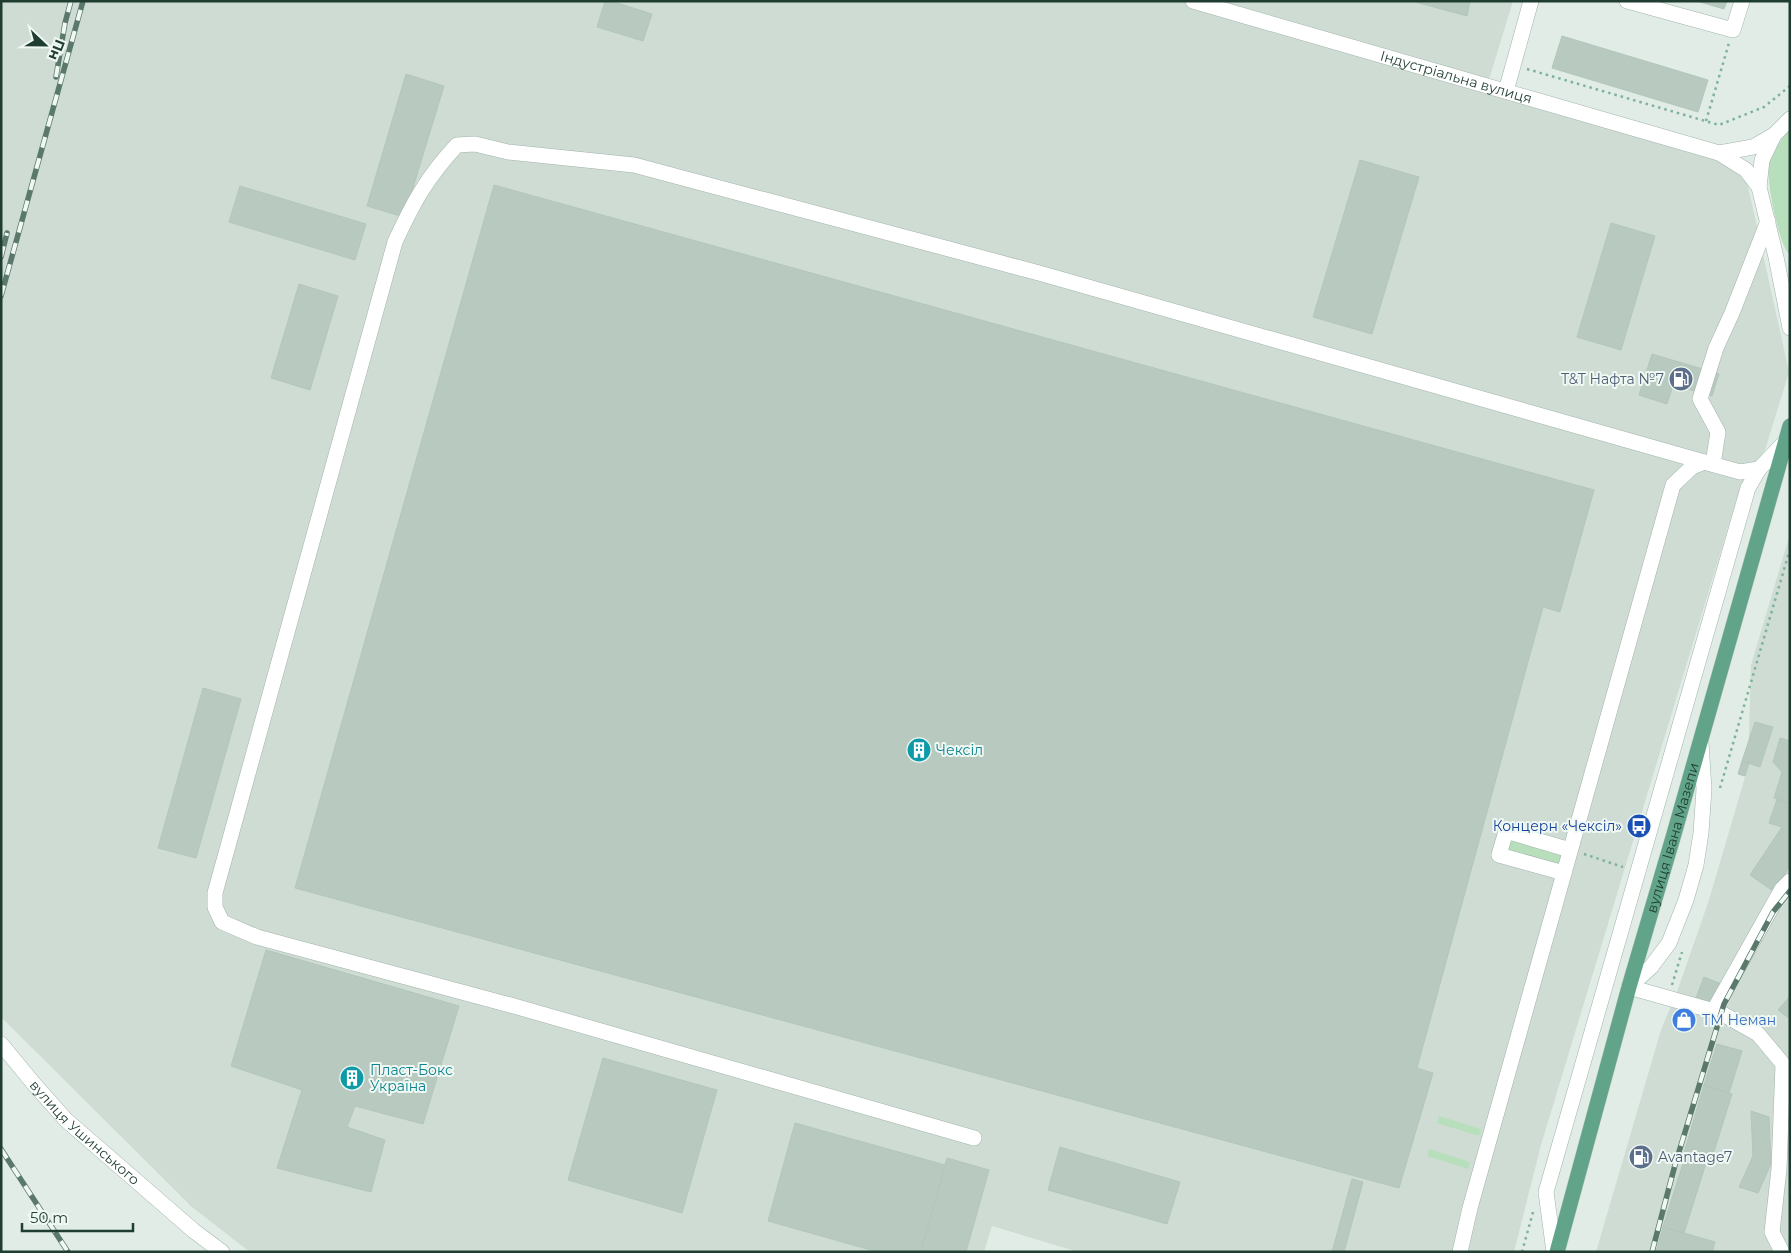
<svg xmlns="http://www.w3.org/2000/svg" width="1791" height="1253" font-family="Montserrat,sans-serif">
  <rect width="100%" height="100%" fill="#e0ece5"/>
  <path fill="#cedcd4" d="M1,1H1513L1487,86L1719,153L1746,177L1789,372L1765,450L1740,488L1541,1145L1514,1252H1078L992,1226L984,1252H250L192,1207L1,1017Z
    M1790,534V1252H1596L1661,1030L1678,989L1709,900L1748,767L1751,665Z"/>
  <path fill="#b7dfbc" d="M1790,129V255C1779,247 1765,176 1769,162C1772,150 1782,139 1790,129Z
    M1510,840L1562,855L1559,865L1507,850Z
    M1439,1116L1481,1129L1479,1136L1437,1123Z
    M1429,1149L1470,1162L1468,1169L1427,1156Z"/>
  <path fill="#b8cac0" stroke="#b2c6bb" d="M605,1H611L652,14L643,41L597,27Z
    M1412,1H1470L1467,16Z
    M1697,1H1727L1724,9Z
    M1562,36L1708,80L1698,112L1552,68Z
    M406,74L444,86L404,217L367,206Z
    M1360,160L1419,177L1372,334L1313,317Z
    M494,185L1594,490L1560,612L1543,607L1417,1068L1433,1073L1399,1188L295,888Z
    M240,186L366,224L355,260L229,222Z
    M1611,223L1655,236L1621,350L1577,337Z
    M299,284L338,296L310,390L271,378Z
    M1652,354L1719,374L1712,396L1673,385L1667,404L1639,395Z
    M203,688L241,699L196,858L158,848Z
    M1755,722L1773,727L1760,767L1742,761Z
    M1780,738L1790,741V804L1774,798L1782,772L1773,762Z
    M1742,761L1749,763L1745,776L1738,774Z
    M1777,799L1790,804V866L1773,891L1750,875L1782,827L1769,823Z
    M266,950L459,1006L423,1124L355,1106L347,1127L385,1140L371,1192L277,1168L302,1090L231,1066Z
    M1704,977L1724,985L1716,1005L1696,998Z
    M1790,996V1019L1778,1010Z
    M1717,1044L1742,1051L1729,1093L1704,1085Z
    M603,1058L717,1090L682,1213L568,1180Z
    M1704,1085L1732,1094L1711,1161L1684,1153Z
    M1751,1111L1769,1117L1771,1164L1758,1193L1739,1187L1753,1156Z
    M795,1123L945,1165L921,1252H878L768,1221Z
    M1060,1147L1180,1182L1167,1224L1048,1190Z
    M1686,1154L1707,1160L1684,1233L1663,1227Z
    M947,1158L989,1170L966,1252H921Z
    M1352,1179L1363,1182L1344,1252H1332Z
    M1663,1227L1715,1242L1712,1252H1656Z"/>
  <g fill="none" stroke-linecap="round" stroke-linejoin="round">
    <defs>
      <g id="minor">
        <path id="s1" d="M1193,1L1719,153L1746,170L1759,187"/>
        <path d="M1627,1L1733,30L1742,1"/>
        <path d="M1506,91L1531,1"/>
        <path d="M1790,119L1774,135L1762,160L1759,187L1776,257L1790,328"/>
        <path d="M1719,153L1753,147L1774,135"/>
        <path d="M1713,464L1718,432L1700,399L1716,348L1732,313L1768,221"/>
        <path d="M1564,873L1499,855L1506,831L1570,850"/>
        <path d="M1629,987L1721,1013L1758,1034L1783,1064L1779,1169L1772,1232L1782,1252"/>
        <path d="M1629,987L1651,967L1669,943L1686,900L1696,865L1701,833L1704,789L1701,743"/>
        <path d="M1714,1010L1782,889L1790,881"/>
        <path id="s2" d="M1,1044L34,1084L66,1120L194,1231L222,1252"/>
        <path d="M974,1138L514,1006L257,937L222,922L215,907V893L395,242C413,203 427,177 457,145L475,144L508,152L634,165L1039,273L1704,462"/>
        <path d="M1460,1252L1470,1208L1673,485L1692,467L1704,462L1740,472L1759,469"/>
        <path d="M1554,1252L1546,1192L1748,488L1759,469L1785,442"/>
      </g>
      <g id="major">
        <path id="s3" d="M1557,1252L1629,987L1674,834L1790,426"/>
      </g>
    </defs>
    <use href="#minor" stroke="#a2b4ab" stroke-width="16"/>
    <use href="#major" stroke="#c0c9c5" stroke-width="16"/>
    <path stroke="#7eb29b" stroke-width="2.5" stroke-dasharray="2.5 4" stroke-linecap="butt" d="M1527,69L1719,125L1764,107L1790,86
      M1706,121L1729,43
      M1720,788L1790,549
      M1584,854L1623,867
      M1672,985L1682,952
      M1522,1252L1533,1212"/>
    <use href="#minor" stroke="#fff" stroke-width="15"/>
    <use href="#major" stroke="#61a48a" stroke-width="15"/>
    <defs>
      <path id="rail" d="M56,77L65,23L71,1
        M1,257L7,233
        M1,296L83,1
        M1,1149L68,1252
        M1652,1252L1675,1165L1724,1004L1773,912L1790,891"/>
    </defs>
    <use href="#rail" stroke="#5a796c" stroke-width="5.5"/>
    <use href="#rail" stroke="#f0f8f3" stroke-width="4" stroke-dasharray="11" stroke-linecap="butt"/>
  </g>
  <defs>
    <symbol id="fuel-disc" viewBox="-11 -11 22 22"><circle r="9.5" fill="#5c6f8a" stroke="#f0f8f3"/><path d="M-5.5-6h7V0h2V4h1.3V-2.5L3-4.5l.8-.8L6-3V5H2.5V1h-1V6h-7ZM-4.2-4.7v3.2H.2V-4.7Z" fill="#fff"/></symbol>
    <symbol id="building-disc" viewBox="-11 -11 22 22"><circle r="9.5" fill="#0f9aa8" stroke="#f0f8f3"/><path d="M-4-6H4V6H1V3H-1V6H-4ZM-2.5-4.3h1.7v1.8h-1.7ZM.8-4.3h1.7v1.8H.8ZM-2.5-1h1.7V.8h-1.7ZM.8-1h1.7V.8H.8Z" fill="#fff"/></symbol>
    <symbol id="bus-disc" viewBox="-11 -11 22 22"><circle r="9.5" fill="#1a4fb4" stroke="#f0f8f3"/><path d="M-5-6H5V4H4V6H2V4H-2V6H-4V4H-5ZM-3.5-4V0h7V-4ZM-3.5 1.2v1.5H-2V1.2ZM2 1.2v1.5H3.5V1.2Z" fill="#fff"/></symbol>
    <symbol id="shop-disc" viewBox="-11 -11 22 22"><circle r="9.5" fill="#3f7fe0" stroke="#f0f8f3"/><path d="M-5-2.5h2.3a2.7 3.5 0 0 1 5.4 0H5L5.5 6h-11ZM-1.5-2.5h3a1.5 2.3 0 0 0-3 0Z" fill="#fff"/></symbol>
  </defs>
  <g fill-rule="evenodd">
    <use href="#fuel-disc" x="1667" y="365" width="28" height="28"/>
    <use href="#building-disc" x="905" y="736" width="28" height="28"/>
    <use href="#bus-disc" x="1625" y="812" width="28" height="28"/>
    <use href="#shop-disc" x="1670" y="1006" width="28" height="28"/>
    <use href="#building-disc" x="338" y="1064" width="28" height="28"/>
    <use href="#fuel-disc" x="1627" y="1143" width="28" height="28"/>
  </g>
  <g text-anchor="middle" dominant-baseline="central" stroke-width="4" stroke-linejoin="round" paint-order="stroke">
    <g font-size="14" fill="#1f3d31" stroke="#f0f8f3">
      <text stroke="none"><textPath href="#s1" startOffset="274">Індустріальна вулиця</textPath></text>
      <text stroke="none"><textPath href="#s3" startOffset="430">вулиця Івана Мазепи</textPath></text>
      <text stroke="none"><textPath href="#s2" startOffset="122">вулиця Ушинського</textPath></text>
    </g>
    <g font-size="14" fill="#4e5e75" stroke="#f0f8f3" text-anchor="end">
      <text x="1664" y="379">Т&amp;Т Нафта №7</text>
      <text x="1658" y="1157" text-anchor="start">Avantage7</text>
    </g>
    <g font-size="14" fill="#0d838f" stroke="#f0f8f3" text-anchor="start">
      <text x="936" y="750">Чексіл</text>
      <text x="370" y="1070">Пласт-Бокс<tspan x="370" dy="16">Україна</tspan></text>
    </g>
    <g font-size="14" fill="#164399" stroke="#f0f8f3" text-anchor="end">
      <text x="1622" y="826">Концерн «Чексіл»</text>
    </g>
    <g font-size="14" fill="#366cbe" stroke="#f0f8f3" text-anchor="start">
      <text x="1702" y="1020">ТМ Неман</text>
    </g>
  </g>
  <rect width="1791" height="1253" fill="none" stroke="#1f3d31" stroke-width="5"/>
  <g transform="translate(45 45) rotate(112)" stroke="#f0f8f3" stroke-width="4" paint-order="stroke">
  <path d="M0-4L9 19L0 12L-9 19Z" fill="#1f3d31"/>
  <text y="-8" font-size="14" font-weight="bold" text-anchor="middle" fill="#1f3d31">Пн</text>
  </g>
  <path d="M22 1223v8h111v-8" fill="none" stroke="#1f3d31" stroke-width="2.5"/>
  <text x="30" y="1223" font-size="15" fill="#1f3d31" stroke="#f0f8f3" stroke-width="4" paint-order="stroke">50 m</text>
</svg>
